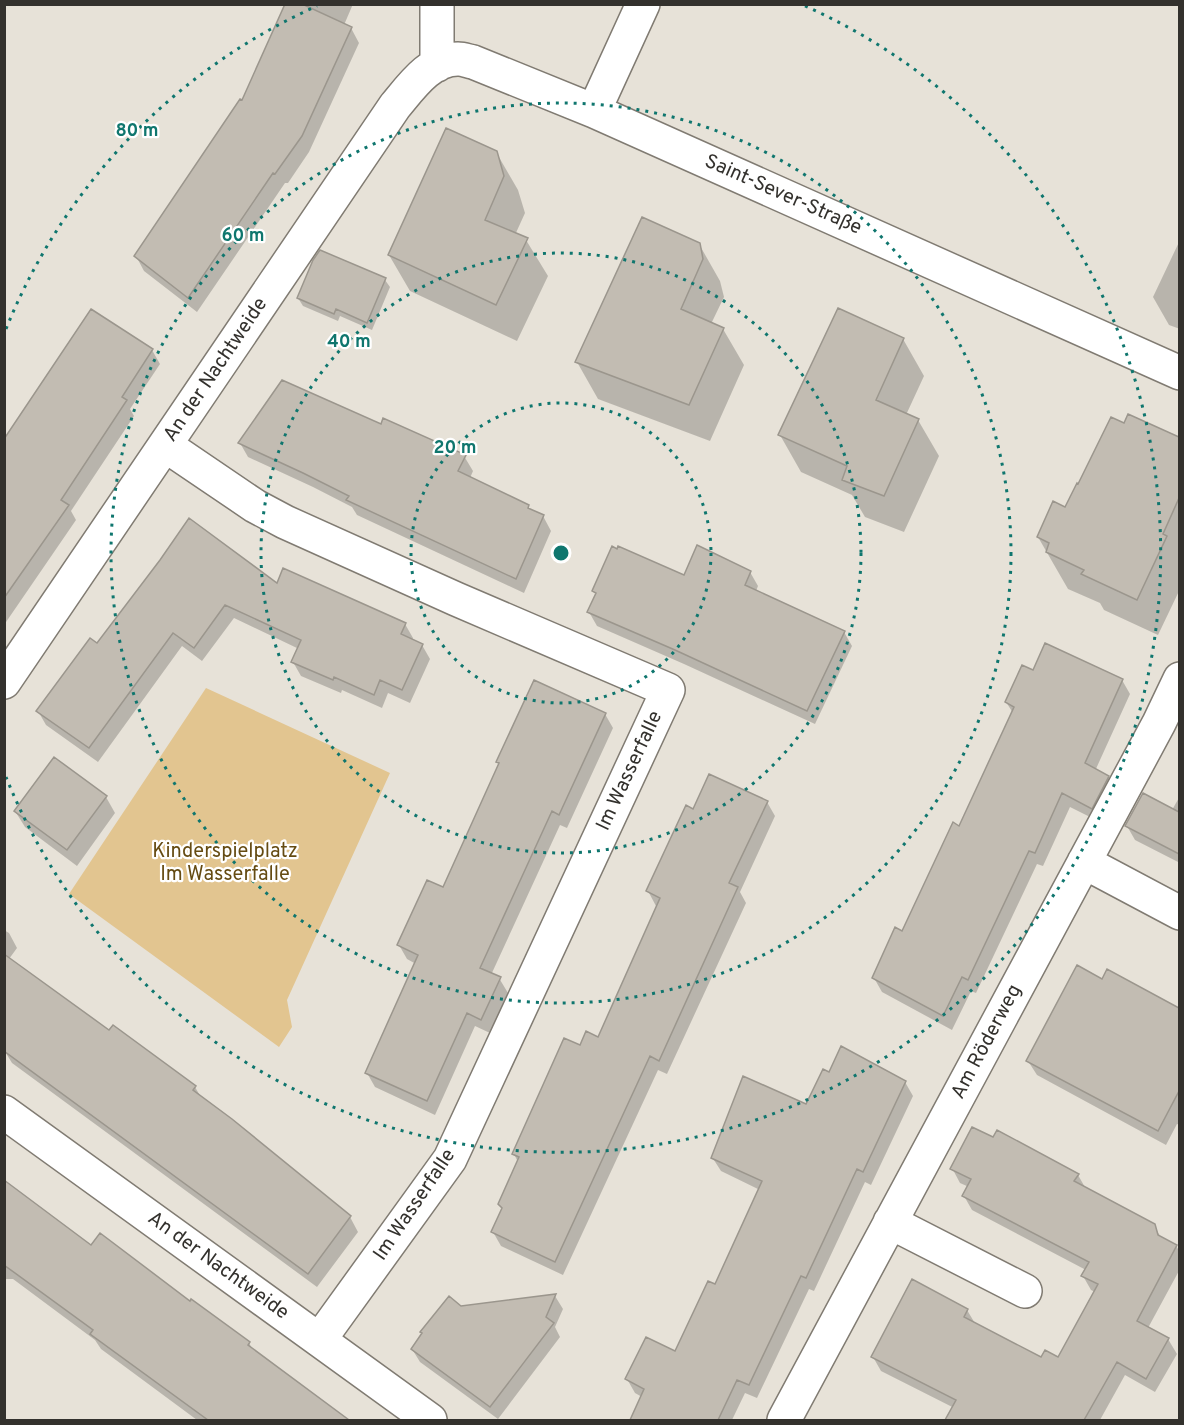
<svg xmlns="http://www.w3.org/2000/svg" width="1184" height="1425" font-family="Overpass,sans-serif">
  <rect width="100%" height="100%" fill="#e7e2d8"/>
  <path fill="#e2c590" d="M206,688L390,773L287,1000L292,1027L279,1047L69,894Z"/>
  <path fill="#0003" d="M287,4H353L344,25L351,28L359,43L309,152L288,183H285L197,312L144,271L136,256L242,102Z
    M496,152L518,190L525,213L515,235L526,240L548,276L517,341L410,291L389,255Z
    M1180,240V329L1169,325L1153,297Z
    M699,244L720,281L724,297L711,324L723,329L744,365L710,441L598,399L577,362Z
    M385,280L390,287L372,330L340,316L338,321L303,306L298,298Z
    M903,339L924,376L906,415L918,420L939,456L904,532L865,517L852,495L801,472L780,435Z
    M152,350L160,364L130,409L134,416L71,511L76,520L4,625V462Z
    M240,443L464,456L473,471L470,478L528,506L531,511L543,516L551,531L524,593L357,515L352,507L313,487L248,457Z
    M1178,445L1180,446V589L1158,635L1104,610L1100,603L1068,589L1038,537L1066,509Z
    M750,572L758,586L756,591L844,632L852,646L815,724L684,664L597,626L589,612L597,595L594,591L685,577Z
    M277,585L405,624L413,638L412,641L422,645L430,659L410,703L388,693L382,708L342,690L341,693L301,676L293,662L299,649L234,618L202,661L182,646L98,762L46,725L38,711L97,645Z
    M1033,672L1122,680L1130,694L1095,771L1108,777L1116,791L1100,822L1070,807L1043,866L1037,864L976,993L971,991L952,1030L882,992L874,978L903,933L960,828L1013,713L1006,702Z
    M605,714L613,728L567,828L560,825L491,975L499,978L508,993L490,1033L475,1026L435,1115L375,1087L367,1073L416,964L407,959L399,945L443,889L500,765L498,762Z
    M1180,796V863L1135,840L1127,826L1172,810Z
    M106,797L115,813L77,866L25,827L15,811Z
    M767,802L775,816L740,892L746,903L667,1074L658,1070L563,1275L501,1246L493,1232L503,1209L518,1162L514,1154L581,1047L599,1039L658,906H656L648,891L694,811Z
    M4,930L9,933L17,948L9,959L110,1032L195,1087L202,1099L350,1217L358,1232L317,1287L12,1063L4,1050Z
    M1103,981L1180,1012V1125L1177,1124L1166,1145L1037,1075L1028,1061Z
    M829,1074L905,1082L913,1096L871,1185L865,1182L814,1291L809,1289L757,1398L745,1393L732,1420H631L642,1397L635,1393L627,1379L676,1353L716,1286L760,1190L721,1171L712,1157L806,1106Z
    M952,1168L1078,1175L1086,1189L1154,1225L1161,1238L1176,1246L1180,1252V1269L1148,1328L1168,1339L1177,1354L1155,1392L1125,1375L1100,1420H978L881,1371L873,1357L967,1310L976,1325L1042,1359H1059L1095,1292L1091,1290L1083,1276L1086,1270L972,1210L964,1196L969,1187L960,1183Z
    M4,1182L92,1247L190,1303L249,1343L253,1350L347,1420H197L101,1349L95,1340L13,1279H4Z
    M555,1296L563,1309L555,1327L560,1337L498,1419L420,1362L412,1349L461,1307Z"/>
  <path fill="#c2bcb2" stroke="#9b968d" stroke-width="1.5" d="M285,4H302L352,27L302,136L275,174L273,173L188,298L134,256L240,99L242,100Z
    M446,128L497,151L504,176L485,220L528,238L496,305L388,255Z
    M642,217L700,243L703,259L681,309L724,328L689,405L575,362Z
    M320,250L386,278L367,323L336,309L334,314L297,298L313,260Z
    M838,308L904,338L876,400L919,419L884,496L842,480L847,466L778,435Z
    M91,309L153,349L122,397L127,400L61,500L69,505L4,598V439Z
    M282,380L381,424L383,418L466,455L458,471L529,505L528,508L544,515L516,579L346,500L349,496L303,473L238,443Z
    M1128,414L1179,437V498L1163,534L1167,536L1137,600L1081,574L1084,570L1046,552L1049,543L1037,537L1053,501L1065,507L1077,483L1078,484L1111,417L1124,423Z
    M189,518L277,583L283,568L406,623L401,634L423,644L402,690L380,680L374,695L334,677L333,680L291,662L301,640L225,605L194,648L173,633L89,748L36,711L90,638L97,643L160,560Z
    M697,545L751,571L745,585L845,631L807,711L675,650L587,612L596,593L592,591L612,546L617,549L618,546L684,575Z
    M1045,643L1123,679L1085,763L1109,776L1092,809L1062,793L1035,853L1029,851L968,980L962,977L943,1016L872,978L895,927L902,931L953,822L959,826L1014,707L1005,702L1022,665L1033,670Z
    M534,680L606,713L559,815L552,811L480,968L501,977L481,1020L467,1013L427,1101L365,1073L418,955L397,945L427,880L443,887L499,763L496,762Z
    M54,757L107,796L67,850L14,811Z
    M709,774L768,801L729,883L738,887L659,1061L650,1056L555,1262L491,1232L502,1208L498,1204L519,1157L512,1154L564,1038L580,1045L586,1031L598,1037L660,898L646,891L686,805L693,809Z
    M1143,793L1179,812V854L1125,826Z
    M4,954L109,1030L113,1025L196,1086L193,1090L232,1119L351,1216L308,1274L4,1051Z
    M1077,965L1102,979L1107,969L1179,1008V1091L1158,1131L1026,1061Z
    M841,1046L906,1081L863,1172L857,1169L806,1278L801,1276L749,1385L737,1380L718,1420H630L644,1389L625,1379L646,1337L675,1351L708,1281L715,1284L762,1181L711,1158L743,1076L806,1104L823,1069L829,1072Z
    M972,1127L993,1137L997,1130L1079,1174L1074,1181L1155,1224L1158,1235L1177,1245L1137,1321L1169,1338L1146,1379L1117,1362L1084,1420H945L956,1400L871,1357L912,1279L968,1309L964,1317L1041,1357L1045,1350L1058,1357L1098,1284L1081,1276L1089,1262L962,1196L971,1179L950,1169Z
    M4,1180L91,1245L100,1233L190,1301L191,1299L250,1342L248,1345L349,1420H208L90,1334L93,1330L4,1265Z
    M556,1294L546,1317L554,1323L490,1407L411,1349L422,1333L420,1332L449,1296L461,1306Z"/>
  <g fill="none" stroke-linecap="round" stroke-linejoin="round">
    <defs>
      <path id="street" d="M437,65V4
        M594,111L643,4
        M165,445L255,506L285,522L456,599L668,690L450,1159L320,1339
        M4,682L395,106C411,87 430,59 458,59C463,59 468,61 473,62L594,111L1180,373
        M1084,862L1180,913
        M4,1112L430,1420
        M890,1222L1025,1291
        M784,1420L1159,723L1180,679"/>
    </defs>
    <use href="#street" stroke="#807b72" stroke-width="36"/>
    <use href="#street" stroke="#fff" stroke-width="33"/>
  </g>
  <g fill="none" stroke="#0f766e" stroke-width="3" stroke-dasharray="3 6">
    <circle cx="561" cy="553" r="150"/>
    <circle cx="561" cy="553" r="300"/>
    <circle cx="561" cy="553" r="450"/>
    <path d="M6 329A599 599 0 0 1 317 6M805 6A599 599 0 1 1 6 777"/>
  </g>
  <g text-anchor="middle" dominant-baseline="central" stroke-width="4.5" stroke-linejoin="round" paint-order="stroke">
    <g font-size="20" fill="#33312d" stroke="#fff">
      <text transform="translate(783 195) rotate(24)">Saint-Sever-Straße</text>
      <text transform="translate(216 370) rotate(-56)">An der Nachtweide</text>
      <text transform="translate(630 771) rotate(-65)">Im Wasserfalle</text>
      <text transform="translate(987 1042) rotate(-62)">Am Röderweg</text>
      <text transform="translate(415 1205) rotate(-56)">Im Wasserfalle</text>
      <text transform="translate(218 1266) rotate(36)">An der Nachtweide</text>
    </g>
    <g font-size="20" fill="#654b12" stroke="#fff">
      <text x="225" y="852">Kinderspielplatz<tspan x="225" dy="23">Im Wasserfalle</tspan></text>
    </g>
  </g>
  <circle cx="561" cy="553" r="9" fill="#0f766e" stroke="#fff" stroke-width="3"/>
  <g font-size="18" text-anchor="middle" font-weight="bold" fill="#0f766e" stroke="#fff" stroke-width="4.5" stroke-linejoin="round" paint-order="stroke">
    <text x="137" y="136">80 m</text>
    <text x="243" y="241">60 m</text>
    <text x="349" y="347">40 m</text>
    <text x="455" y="453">20 m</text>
  </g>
  <rect width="1184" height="1425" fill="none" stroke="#33312d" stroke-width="12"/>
</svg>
